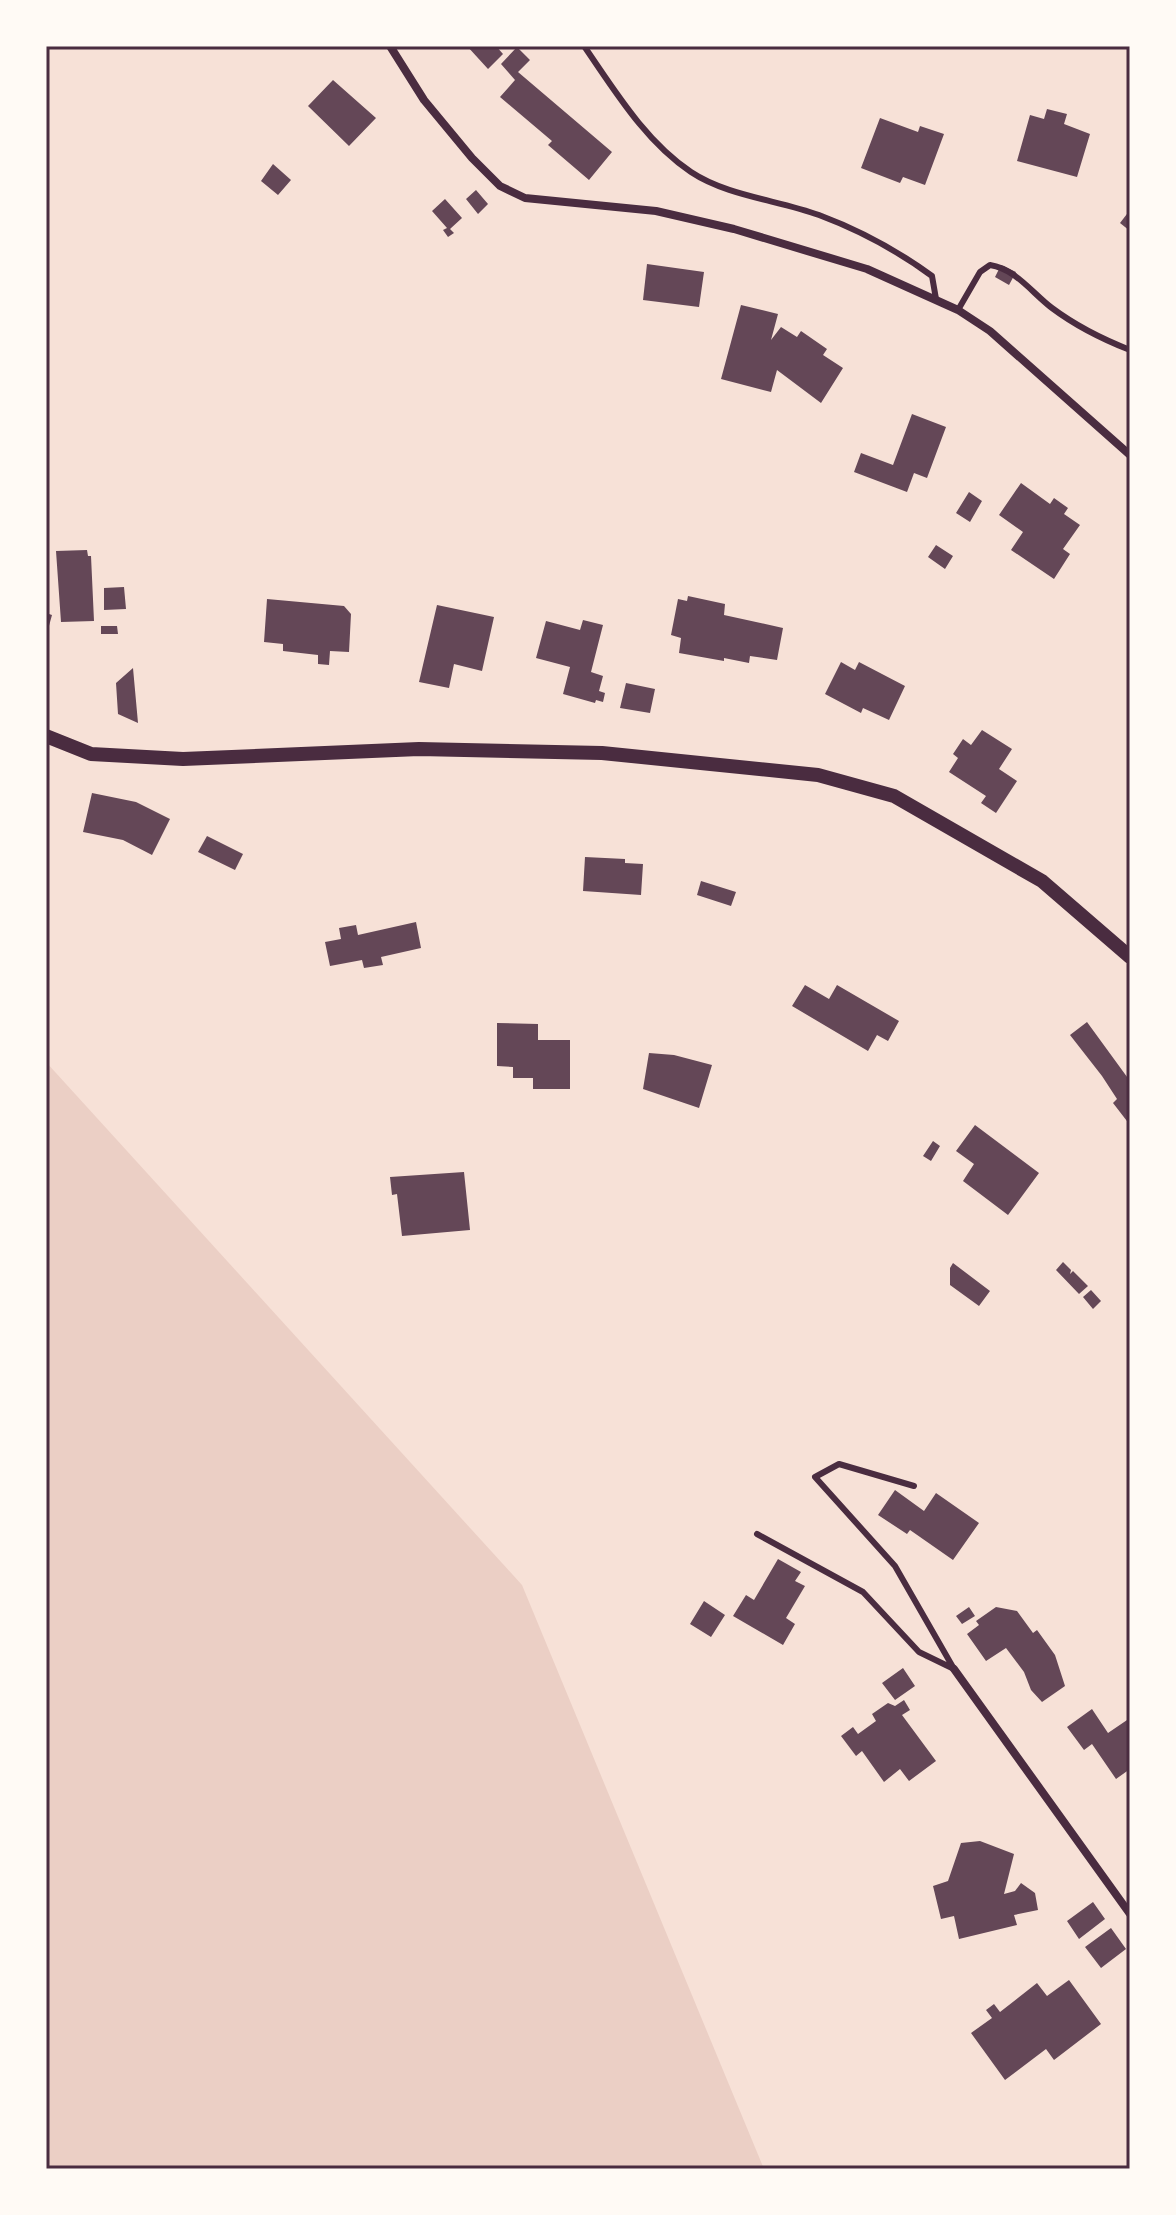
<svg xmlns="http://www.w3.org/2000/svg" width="1176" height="2215" font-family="'Golos Text',sans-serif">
  <rect width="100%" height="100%" fill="#f7e1d7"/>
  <path fill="#ebcfc5" d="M46,1062L522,1585L764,2169H46Z"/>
  <path fill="#644757" d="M467,46H496L503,54L488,69Z
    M517,47L530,60L518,72L612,152L589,180L548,145L552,141L500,97L515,80L501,64Z
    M333,80L376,118L349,146L308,106Z
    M1047,109L1067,114L1064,124L1090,134L1077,177L1017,161L1030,115L1044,119Z
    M880,118L918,132L920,126L944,134L925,185L903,177L900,183L861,168Z
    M273,164L291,180L278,195L261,181Z
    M476,190L488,204L478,214L466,199Z
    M445,199L462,218L450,229L454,233L448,237L443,230L447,228L432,211Z
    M1130,210V231L1120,223Z
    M647,264L704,272L699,307L643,300Z
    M1001,265L1016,272L1009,285L995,277Z
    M741,305L778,314L771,340L781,327L797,337L801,331L827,349L823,355L843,368L821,403L777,370L771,392L721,379Z
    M912,414L946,427L927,478L914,473L907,492L854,472L861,453L893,465Z
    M1021,483L1050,504L1054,498L1068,508L1064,514L1080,525L1063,549L1070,554L1054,579L1011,550L1023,532L999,515Z
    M969,492L982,501L970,522L956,513Z
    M936,545L953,556L945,569L928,557Z
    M87,550L88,556H91L94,621L61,622L56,551Z
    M124,587L126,609L104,610V588Z
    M688,596L725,604L724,615L783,628L777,660L750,656L749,663L724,658V661L679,653L681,638L671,635L678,599L687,601Z
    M267,599L344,606L351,614L349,652L330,651L329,665L318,664V655L283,651V644L264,642Z
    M437,605L494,617L482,671L454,664L449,688L419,682Z
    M46,613L52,615L47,633H46Z
    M583,620L603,625L591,672L603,676L599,691L605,693L603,702L596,700L595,703L563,694L570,667L536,658L546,621L580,630Z
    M101,626H117L118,634H101Z
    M841,662L855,670L859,662L905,686L889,720L863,708L861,713L825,694Z
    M133,668L138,723L118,714L116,683Z
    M626,683L655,689L650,713L620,708Z
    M982,730L1012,749L999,769L1017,781L996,813L981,803L986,796L949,772L958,758L953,754L963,739L971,745Z
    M92,793L136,802L170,819L152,855L123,840L83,832Z
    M207,836L243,854L235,870L198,852Z
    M585,857L625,859V863L643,864L641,895L583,891Z
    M701,881L736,892L731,906L697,895Z
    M416,922L421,948L381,957L383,965L364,968L362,960L330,966L325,942L341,939L339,928L356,925L358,935Z
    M805,985L829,999L837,985L899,1021L888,1041L877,1035L868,1051L792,1006Z
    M1087,1022L1130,1081V1125L1113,1103L1117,1099L1102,1076L1070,1035Z
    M497,1023L538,1024V1040H570V1089H533V1078H513V1067L497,1066Z
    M649,1053L674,1055L712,1065L699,1108L643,1089Z
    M975,1125L1039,1173L1008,1215L963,1181L974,1164L956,1151Z
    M933,1141L940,1146L931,1161L923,1156Z
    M464,1172L470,1230L402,1236L397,1194L392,1195L390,1177Z
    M1063,1262L1071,1270L1070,1274L1073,1271L1088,1286L1079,1294L1056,1270Z
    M953,1263L990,1291L979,1306L950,1285V1268Z
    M1091,1290L1101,1301L1093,1309L1083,1297Z
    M895,1490L924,1511L936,1493L979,1523L953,1560L910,1530L907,1534L878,1515Z
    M778,1559L801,1572L795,1581L805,1586L786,1618L795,1624L783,1645L733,1616L746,1595L754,1600Z
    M704,1601L725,1615L711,1637L690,1624Z
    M969,1607L975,1616L962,1624L956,1616Z
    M996,1607L1017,1611L1033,1633L1037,1630L1055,1655L1065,1686L1042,1702L1031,1690L1024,1672L1006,1648L986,1661L967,1634L979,1625L976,1621Z
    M903,1668L915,1686L895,1700L882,1683Z
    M904,1700L910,1710L902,1715L936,1761L909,1781L900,1769L884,1782L862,1751L856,1756L841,1736L853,1727L858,1734L876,1721L872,1714L888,1703L895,1706Z
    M1092,1709L1108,1733L1130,1718V1769L1116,1779L1092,1744L1084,1750L1067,1727Z
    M980,1841L1014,1854L1004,1894L1015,1891L1021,1883L1035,1893L1038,1910L1014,1915L1017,1925L959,1939L954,1916L941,1919L933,1886L948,1881L961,1843Z
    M1093,1902L1105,1919L1079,1939L1067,1921Z
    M1111,1928L1126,1949L1101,1968L1085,1947Z
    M1069,1980L1101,2024L1054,2060L1046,2049L1005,2080L971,2033L992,2018L986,2010L994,2004L1000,2012L1037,1983L1047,1996Z"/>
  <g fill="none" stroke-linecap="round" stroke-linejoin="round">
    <path stroke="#4a2c40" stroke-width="6" d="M584,46C615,91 645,141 691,172C727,196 778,200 819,215C859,230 898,251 932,276L936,299
      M958,310L980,272L990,265C1016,269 1032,293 1052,308C1076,326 1102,339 1130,350
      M914,1486L839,1464L815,1477L895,1566L954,1669
      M757,1534L863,1592L919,1652L954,1669"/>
    <path stroke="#4a2c40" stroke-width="8" d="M390,46L424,100L472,158L500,186L525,198L656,211L734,229L867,269L958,310L990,331L1130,455
      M954,1669L1130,1914"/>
    <path stroke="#4a2c40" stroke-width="14" d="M46,736L91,754L183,759L419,749L602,753L818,775L894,796L1042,881L1130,957"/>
  </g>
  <rect width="1176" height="2215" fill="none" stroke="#fffaf5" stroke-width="96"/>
  <rect x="48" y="48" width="1080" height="2119" fill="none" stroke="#4a2c40" stroke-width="3"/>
</svg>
